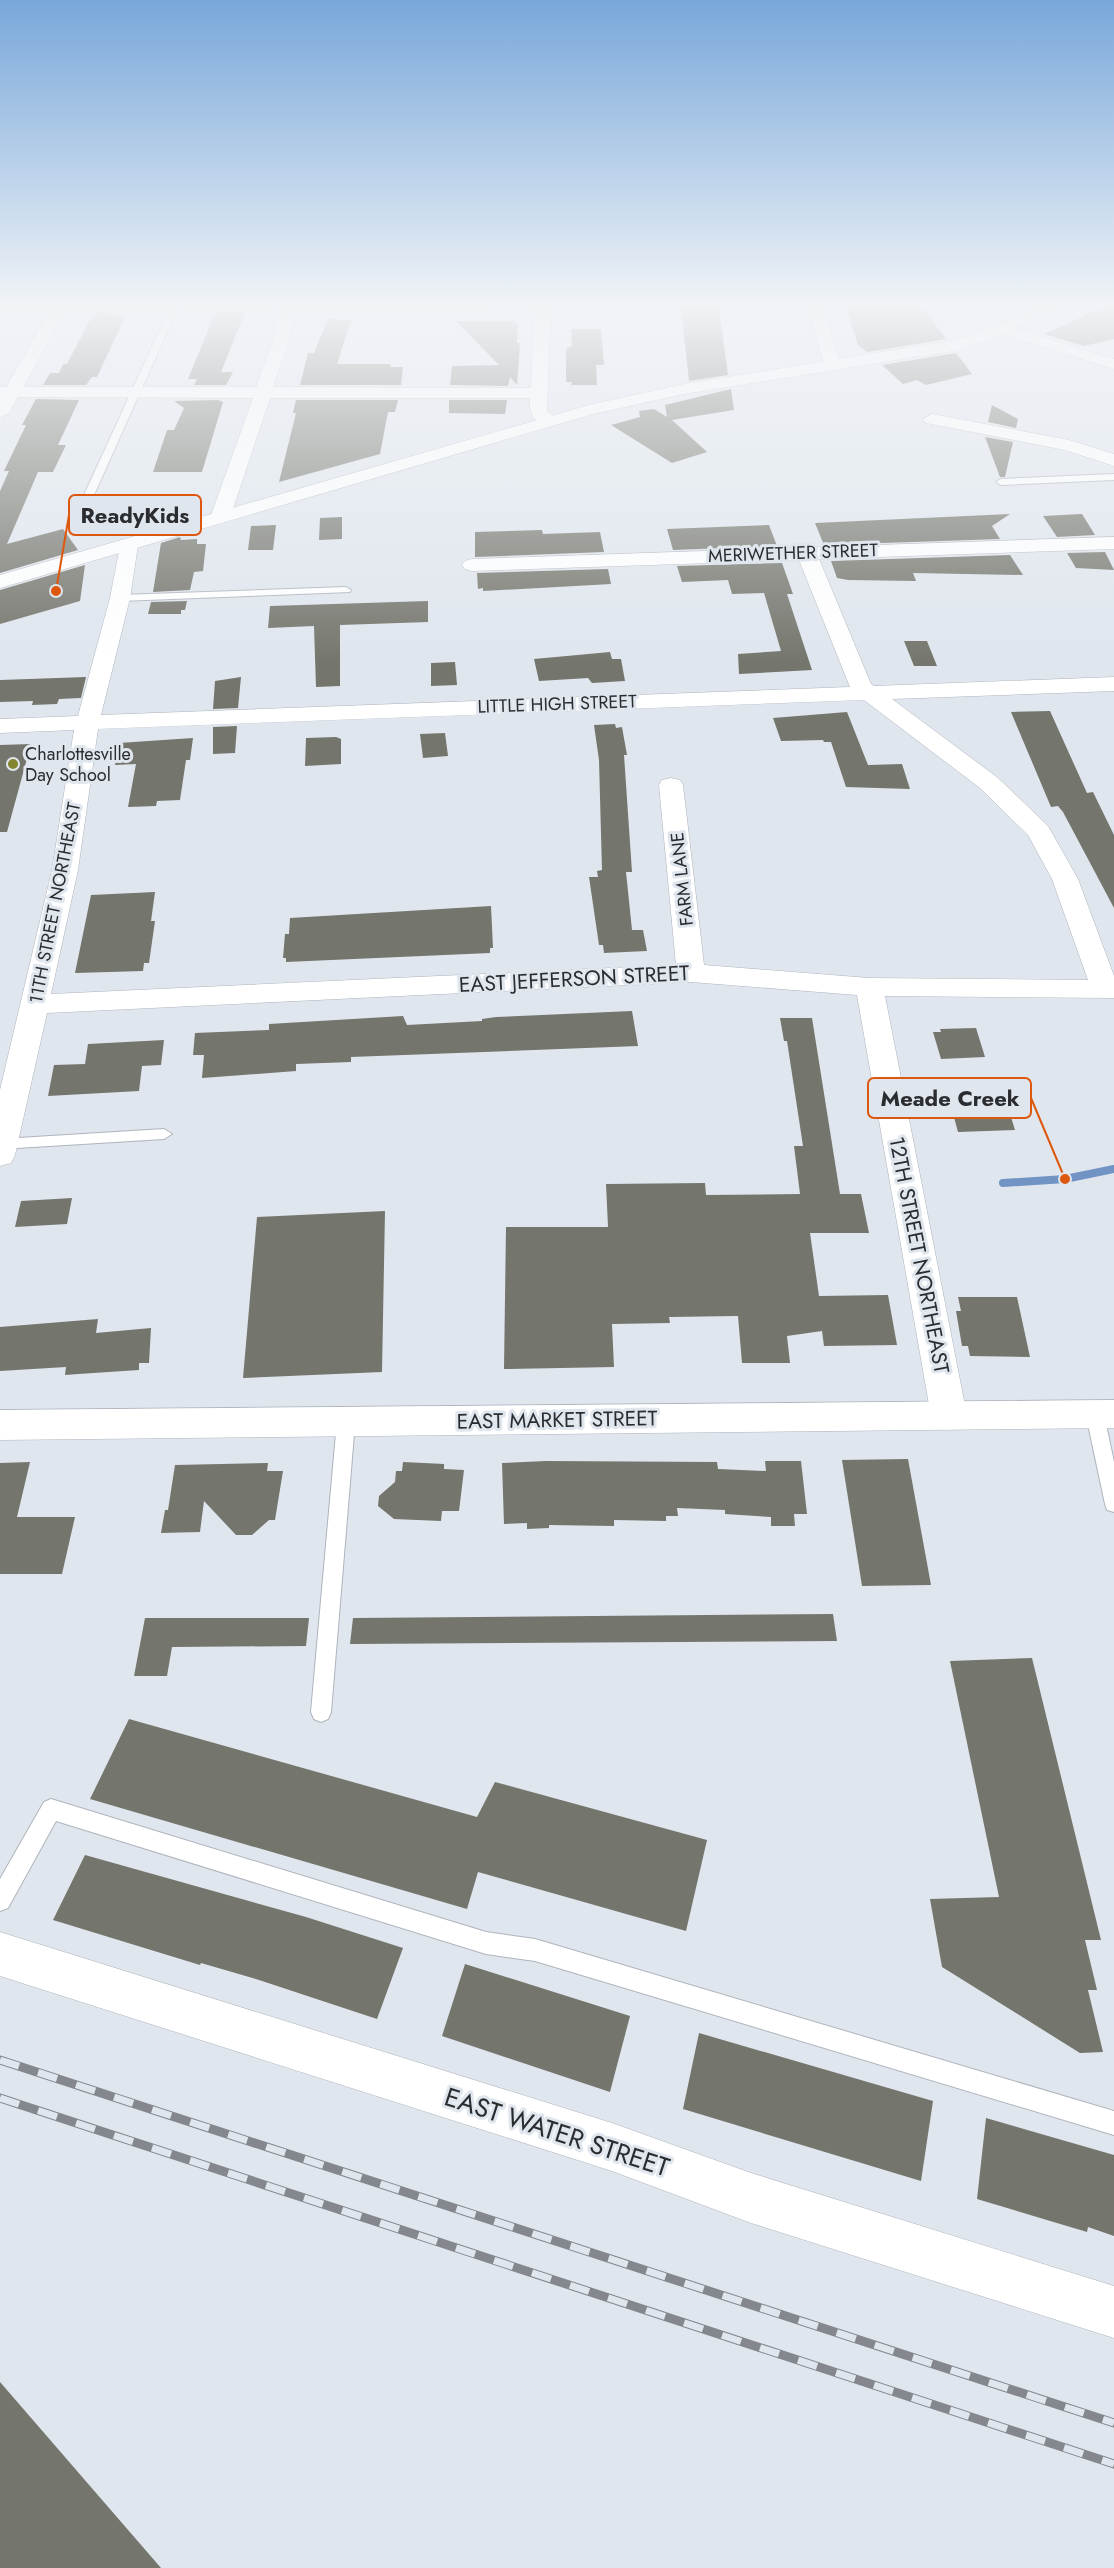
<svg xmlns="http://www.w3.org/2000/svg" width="1114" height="2568" font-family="Jost,sans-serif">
  <rect width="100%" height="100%" fill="#e0e6ee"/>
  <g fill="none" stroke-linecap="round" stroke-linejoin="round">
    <path stroke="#7194c4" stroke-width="8" d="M1003,1183L1065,1179L1114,1169"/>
  </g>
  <path fill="#74756c" d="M845,303H919L946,339L867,352L858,345Z
    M1114,303V339L1084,346L1044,334Z
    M681,307L719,308L728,375L689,381Z
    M218,312H245L221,372H233L226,385H194L197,379H188L214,316H217Z
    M96,313L126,315L97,377H92L86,385H43L50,373H59L63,364H67L92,316Z
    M328,319L351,320L337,364H391L390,367H403L401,385H300L308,353H314Z
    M456,321H515L518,324L517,343H520L517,385L510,377L508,386L450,385L452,366L499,365Z
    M571,329H601L604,365H596L597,385H571L572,382H566V349L572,346Z
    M956,353L972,374L926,385L917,380L903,384L882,365Z
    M731,389L734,410L672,420L707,452L672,463L611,425L640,417L639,411L654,409L667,417L665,405Z
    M36,399L79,400L58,445H66L53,472H38L7,544L63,529L78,550L0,573V491L9,471H4L26,425H22Z
    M218,400L223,402L202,472H153L167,430H174L184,408L174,401Z
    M296,400H398L395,412H388L380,454L279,482L296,413H293Z
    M449,400H507L505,414L449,413Z
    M992,405L1018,419L1016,428L988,422Z
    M985,437L1013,442L1005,477H1000Z
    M169,495L176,522L154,528L128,506Z
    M1010,514L992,526L1000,539L824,545L815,523Z
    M1082,514L1095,535L1057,537L1043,516Z
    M342,517V539L319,540L320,518Z
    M276,525L273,550H248L251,526Z
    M769,525L777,546L673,550L667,529Z
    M542,530L543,534L600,532L604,552L475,557V532Z
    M180,537L181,540L197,539V544H206L203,571L194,572L190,590L153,592L161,543Z
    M1105,552L1114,570L1076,568L1067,553Z
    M1010,555L1023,575L913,573L916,581L848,580L837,578L831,561Z
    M782,563L793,594H787L812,670L739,674L738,654L781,651L764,593L732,594L728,580L682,582L677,566Z
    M85,565L80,601L0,624V590Z
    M608,569L611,584L483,591V588L478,589L477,573Z
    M187,601L185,610H181V614H148L151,602Z
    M428,601V622L340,625V686L316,687L314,626L268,628L270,606Z
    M904,641H927L937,666H914Z
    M610,652L612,659H621L625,681L592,683L588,678L539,681L534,659Z
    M455,662L457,685L431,686V663Z
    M86,677L81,698L59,699L57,704L32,705L33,701L0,702V680Z
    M241,677L238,708L213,709L215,681Z
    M1050,711L1087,793L1093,792L1114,835V908L1063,812L1058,806L1051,807L1011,712Z
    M847,712L868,765L902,764L910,789L846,787L831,742H824L823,740L781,741L773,718Z
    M615,724L616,728L622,727L627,755H624L632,872H626L632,930H643L647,951L604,953L603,945H599L589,877H598L597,871L602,870L599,760L594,725Z
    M237,726L235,753L213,754V727Z
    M445,733L448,756L423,758L420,734Z
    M336,737L341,739V764L305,766L306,738Z
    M193,738L190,760H186L180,800L157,801L156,806L128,807L136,764L115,765L119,743Z
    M31,744L7,832H0V745Z
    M155,892L151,921H155L149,963H144L143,971L75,973L91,895Z
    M491,906L493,948H490V953L286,962V958H283L285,934H289L290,918Z
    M632,1011L638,1046L351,1057V1062L296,1064V1071L202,1078L204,1055H193L195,1033L269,1030V1024L403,1016L407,1025L482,1021V1019L496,1017Z
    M780,1018H812L840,1194H861L869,1233H810L819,1296L888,1295L897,1345L824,1346L822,1331L787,1336L790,1363H742L738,1316L669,1317L670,1323L612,1324L614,1367L504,1369L506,1227H608L606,1184L705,1183L706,1195L800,1194L794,1146H803L787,1041H784Z
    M976,1028L985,1057L941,1059L933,1032H941L940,1029Z
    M164,1040L161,1065L142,1066L139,1091L48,1096L54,1065L85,1064L88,1044Z
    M1006,1101L1015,1130L958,1132L951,1106Z
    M72,1198L67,1224L15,1227L21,1201Z
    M385,1211L382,1372L243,1378L257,1217Z
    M958,1297H1017L1030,1357L970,1356L968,1346H962L956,1311H961Z
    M98,1319L96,1333L151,1328L149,1363H139V1370L78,1374L65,1375L66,1367L0,1371V1327Z
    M908,1459L931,1585L862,1586L842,1460Z
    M546,1461L717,1462L718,1469L766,1471L765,1461H801L807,1514H794L795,1526H771V1517L725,1514V1510L677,1508L678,1516H666V1521L614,1520V1526L549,1525V1528L527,1529V1523L504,1524L502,1463Z
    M30,1462L17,1517H75L62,1574H0V1463Z
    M403,1462L444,1464V1469L464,1470L459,1511H442L441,1521L394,1519L378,1506L379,1496L395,1482L396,1471H402Z
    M268,1463L267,1471H283L275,1520H269L252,1535H236L204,1501L200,1532L161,1533L165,1510H168L175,1465Z
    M833,1614L837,1641L350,1644L353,1618Z
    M145,1618H309L306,1646L172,1647L167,1676H134Z
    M1032,1658L1101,1940H1085L1097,1990H1088L1103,2052L1080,2053L942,1967L930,1899L999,1897L950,1661Z
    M129,1719L477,1817L495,1782L707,1840L686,1931L478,1872L467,1909L90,1799Z
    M85,1855L306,1917L403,1948L377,2019L259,1980L201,1963L200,1965L53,1920Z
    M465,1964L630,2016L610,2092L442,2036Z
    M699,2033L933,2101L921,2181L683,2109Z
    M986,2118L1114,2155V2236L1088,2227L1087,2232L977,2199Z
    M0,2382L161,2568H0Z"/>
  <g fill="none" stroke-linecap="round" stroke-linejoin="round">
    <defs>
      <path id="lane" d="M172,303H180L94,495L86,497L84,495Z
        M1114,474V480L1001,485L996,482L1001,479Z
        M346,587L351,590L350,592L120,601L115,598L120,595Z
        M164,1129L172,1134L164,1139L0,1149L2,1139Z
        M1095,1408L1101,1410L1104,1415L1114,1462V1512L1107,1510L1105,1504L1086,1415L1089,1410Z
        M346,1415L352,1417L355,1422L331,1712L328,1719L321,1722L314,1719L311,1712L337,1422L340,1417Z
        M51,1799L486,1932L535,1939L1114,2111V2135L535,1961L486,1954L56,1821L8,1908L0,1911V1879L44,1802Z"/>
      <path id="street" d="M0,303H494L486,308H296L288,343L273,387L531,388L535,303H551L547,411L559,421L550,426C533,422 529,414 530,398H270L230,518L220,524L210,518L253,398L0,397V387H256L272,343L280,308H0Z
        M806,303H822L841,366L839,370H827L825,366Z
        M1001,324L1114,359V369L995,332L993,329L995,326Z
        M932,414L1069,440L1114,454V466L1065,450L926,423L923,419Z
        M1114,537V549L819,559L871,684L874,686L1114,677V691L892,699L998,778L1048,826L1078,879L1114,976V998L885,996L967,1416L961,1426L949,1430L937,1426L931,1416L857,995L691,982L47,1013L15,1155L11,1163L0,1166V1090L52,870L74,730L0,733V719L78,716L110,598L121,541H135L138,545L130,598L101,715L850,687L799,560L472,571L465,569L462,565L465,561L472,559ZM864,700L980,788L1028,835L1052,879L1088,980L869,978L704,965L683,785L680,780L671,778L662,780L659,785L676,965L51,994L78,870L98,729Z
        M0,1932L612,2123L751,2173L1114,2286V2338L751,2223L612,2171L0,1976Z"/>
      <path id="secondary" d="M54,303H70L9,413L0,418V398Z
        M1114,1400V1428L0,1440V1410Z"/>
      <path id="primary" d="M1046,303H1067L990,339L959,350L684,394L593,414L0,588V575L589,405L684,384L950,341L978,333Z"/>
    </defs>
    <use href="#lane" stroke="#afb4bc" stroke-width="2"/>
    <use href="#street" stroke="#afb4bc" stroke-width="1"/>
    <use href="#secondary" stroke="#afb4bc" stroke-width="1"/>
    <use href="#primary" stroke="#afb4bc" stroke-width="1"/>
    <use href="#lane" fill="#fff" fill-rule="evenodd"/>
    <use href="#street" fill="#fff" fill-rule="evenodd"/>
    <use href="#secondary" fill="#fff" fill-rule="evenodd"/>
    <use href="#primary" fill="#fff" fill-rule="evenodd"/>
    <defs>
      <path id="rail" d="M0,2060L1114,2423
        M0,2098L1114,2464"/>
    </defs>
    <use href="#rail" stroke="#84888e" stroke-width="9"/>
    <use href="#rail" stroke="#e0e6ee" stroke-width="7" stroke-dasharray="20" stroke-linecap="butt"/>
  </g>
  <linearGradient id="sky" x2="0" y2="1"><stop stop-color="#78a7da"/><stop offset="0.46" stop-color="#f1f4f7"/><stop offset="1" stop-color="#f1f4f7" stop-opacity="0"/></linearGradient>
  <rect width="1114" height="663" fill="url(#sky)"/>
  <circle fill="#83852f" stroke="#e0e6ee" stroke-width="2" cx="13" cy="764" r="6"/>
  <g text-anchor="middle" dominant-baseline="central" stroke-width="6" stroke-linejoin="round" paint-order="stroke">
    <g font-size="18" fill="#2a2c30" stroke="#e0e6ee">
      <text transform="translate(793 553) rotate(-2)">MERIWETHER STREET</text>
      <text transform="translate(557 704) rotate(-2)">LITTLE HIGH STREET</text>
      <text transform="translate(682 879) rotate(-96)">FARM LANE</text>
      <text transform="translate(55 903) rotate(-79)">11TH STREET NORTHEAST</text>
    </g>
    <g font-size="18" fill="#2a2c30" stroke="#e0e6ee" text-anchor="start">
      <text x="25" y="754">Charlottesville<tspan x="25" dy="21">Day School</tspan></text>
    </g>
    <g font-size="21" fill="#2a2c30" stroke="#e0e6ee">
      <text transform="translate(574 979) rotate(-3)">EAST JEFFERSON STREET</text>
      <text transform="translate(919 1255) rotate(79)">12TH STREET NORTHEAST</text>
      <text transform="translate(557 1420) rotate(-1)">EAST MARKET STREET</text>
    </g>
    <g font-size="26" fill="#2a2c30" stroke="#e0e6ee">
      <text transform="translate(557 2132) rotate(18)">EAST WATER STREET</text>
    </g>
  </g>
  <path fill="none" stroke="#de570e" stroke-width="2" d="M56 591L69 515M1065 1179L1031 1098"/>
  <g fill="#de570e" stroke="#e0e6ee" stroke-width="2">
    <circle cx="56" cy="591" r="6"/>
    <circle cx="1065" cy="1179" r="6"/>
  </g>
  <g fill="#e0e6ee" stroke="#de570e" stroke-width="2">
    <rect x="69" y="495" width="132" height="40" rx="6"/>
    <rect x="868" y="1078" width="163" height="40" rx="6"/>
  </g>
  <g font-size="22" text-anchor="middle" font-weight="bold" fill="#2a2c30">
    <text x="135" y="523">ReadyKids</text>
    <text x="950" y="1106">Meade Creek</text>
  </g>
</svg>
